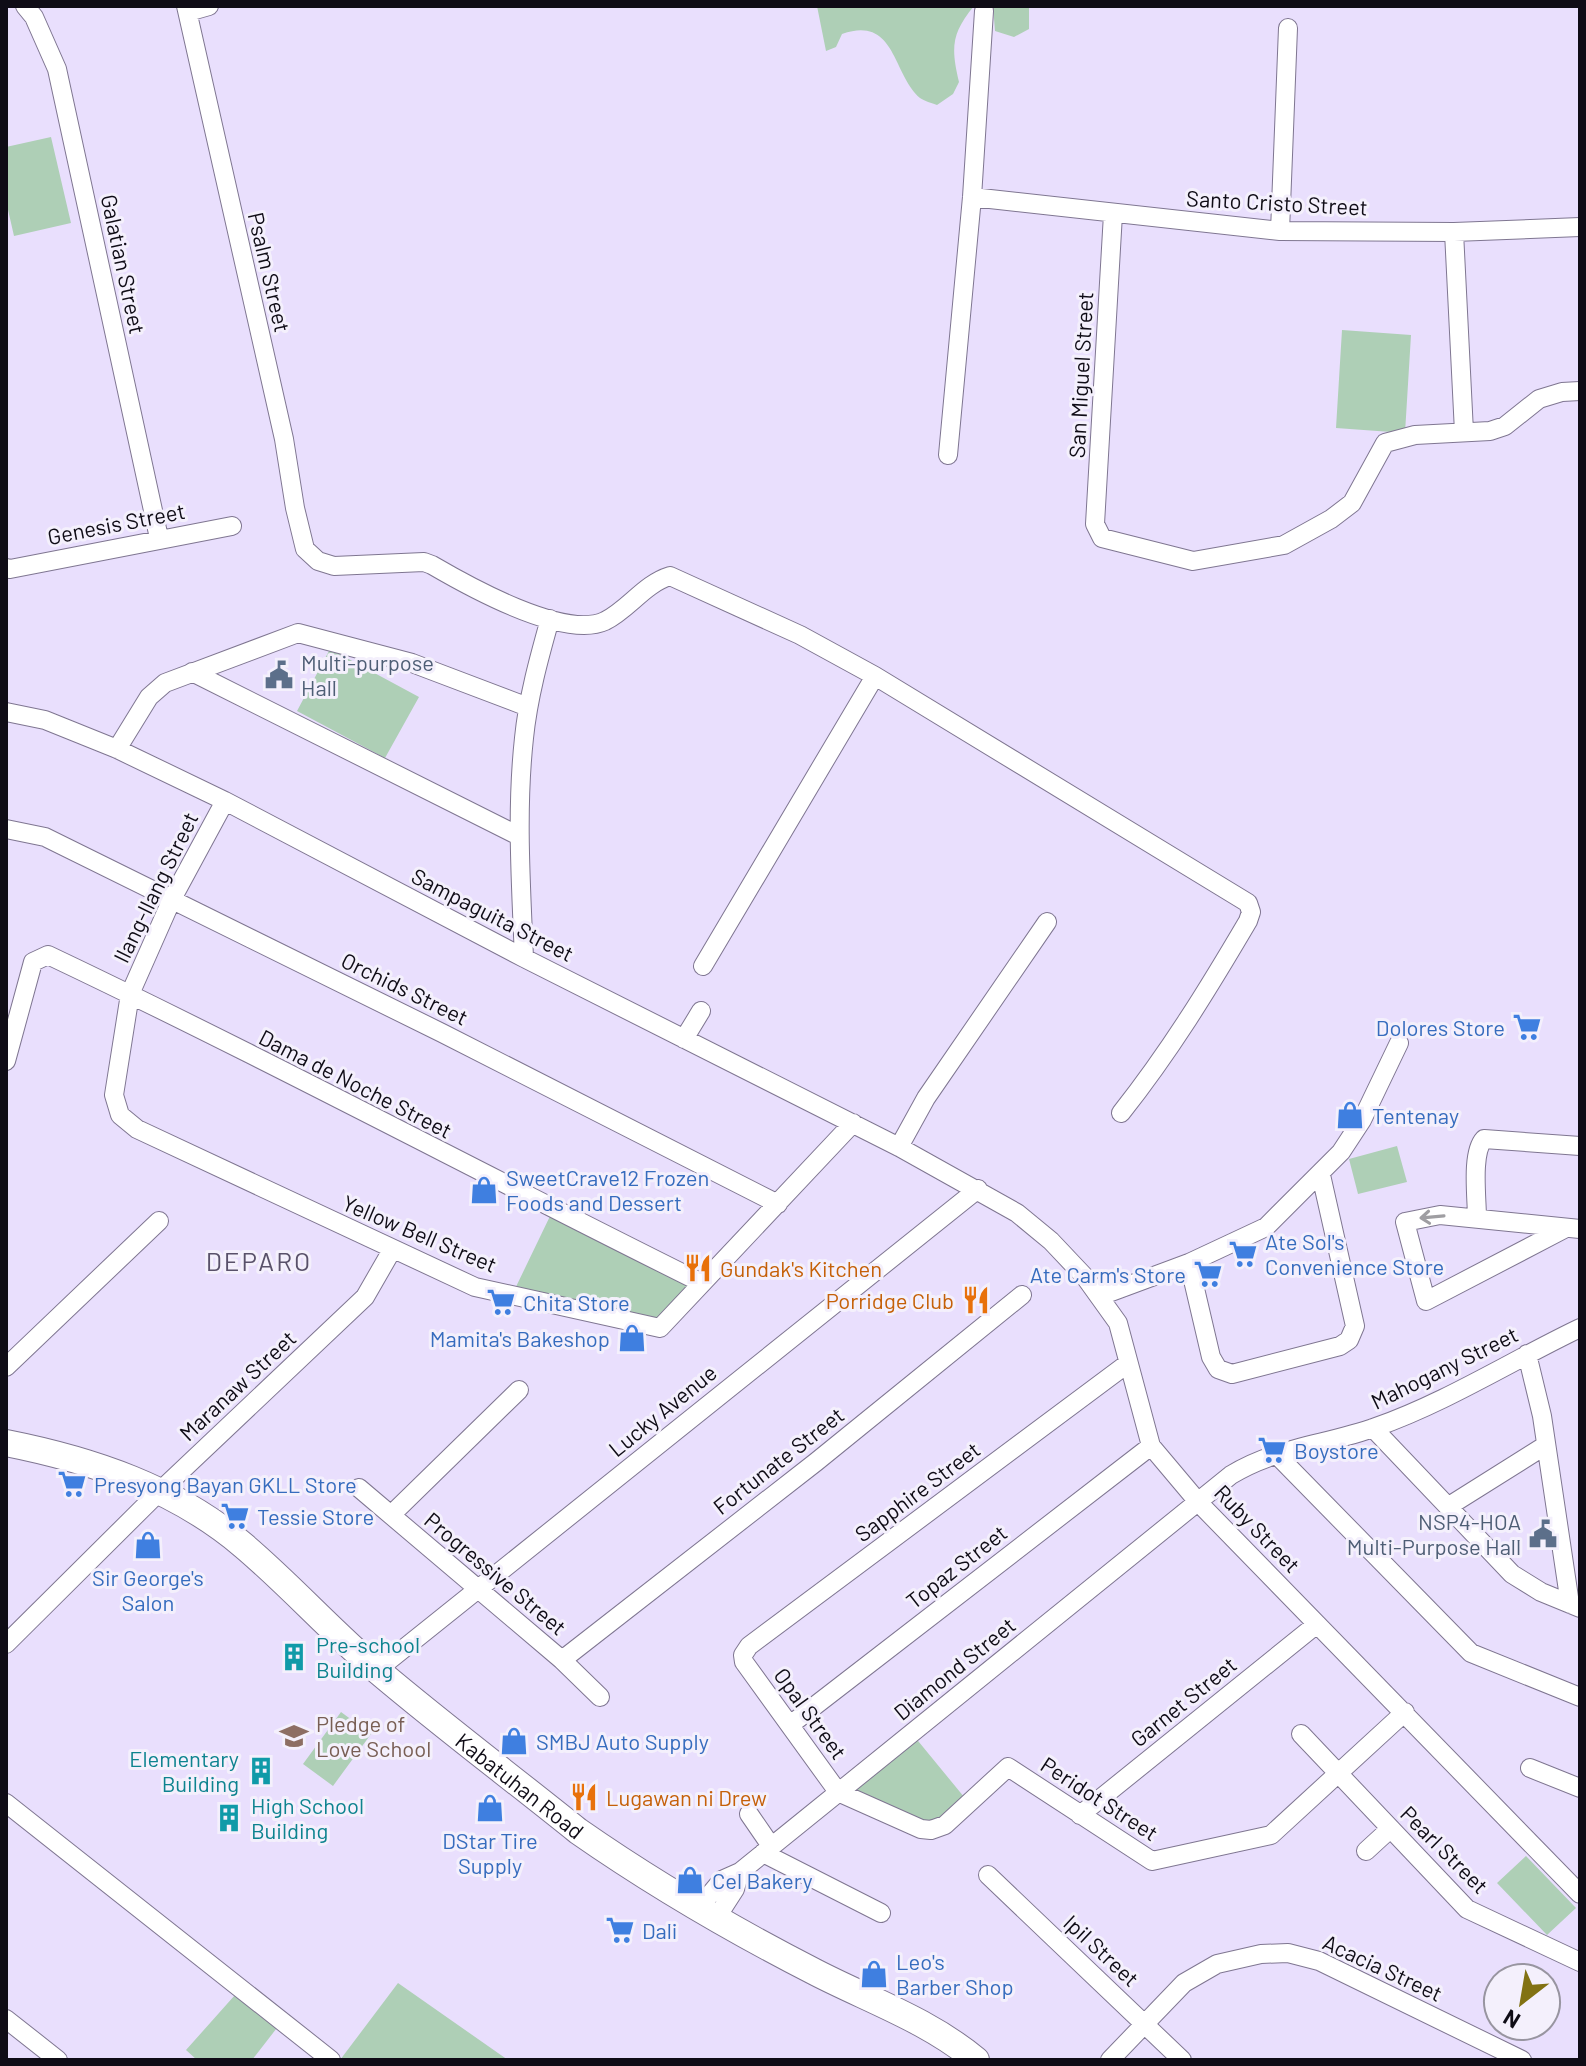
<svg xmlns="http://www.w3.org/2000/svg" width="1586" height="2066" font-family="Barlow,sans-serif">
  <rect width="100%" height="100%" fill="#e9dffd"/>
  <path fill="#aecfb6" d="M817,6H974C951,34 951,48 959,82L953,94L937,105C932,103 924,101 920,98C892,74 896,15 842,34L836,47L826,51Z
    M993,6H1029V29L1014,37L995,31Z
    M51,137L71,223L14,236L6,201V147Z
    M1342,330L1411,335L1405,433L1336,428Z
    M330,649L419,697L385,758L297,711Z
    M1397,1146L1407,1182L1358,1194L1349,1159Z
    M552,1212L699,1284L659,1325L513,1293Z
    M341,1712L371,1734L333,1786L303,1764Z
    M914,1736L969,1803L931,1830L843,1794Z
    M1526,1856L1576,1908L1547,1935L1497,1883Z
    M398,1983L508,2060H340Z
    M235,1995L280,2024L252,2060H197L186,2050Z"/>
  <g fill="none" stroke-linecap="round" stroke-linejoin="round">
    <defs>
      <path id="street" d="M25,6L34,17L57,69L159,538
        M186,6L284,439L295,508L305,549L318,561L334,566L424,562L432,565C468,586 564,640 605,621C629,609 644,584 670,576L800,635L875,676L1248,903L1251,912L1248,921C1208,989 1170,1051 1121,1113
        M188,12L209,6
        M972,197L1280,231L1454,232L1580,227
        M1113,214L1095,524L1102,538L1193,561L1284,545L1331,519L1352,503L1385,443L1415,435L1490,431L1505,426L1539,399L1562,392L1580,391
        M1280,231L1288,28
        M1454,232L1464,432
        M948,455L972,197L984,11
        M6,568L10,569L232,526
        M192,672L519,836
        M6,712L45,720L117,749L225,801L524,958L899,1147L1017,1213L1051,1241L1085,1277L1118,1323L1151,1446L1199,1503L1580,1894
        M117,749L149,697L165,683L298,633L412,663L528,707
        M225,801L172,899L130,994L114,1095L120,1115L137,1129L475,1287L660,1328L853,1123
        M6,829L45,837L442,1033L778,1204
        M524,958C521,885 516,811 524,738C528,698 539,658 550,619
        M703,966L875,676
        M684,1039L701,1011
        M6,1061L33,962L48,955C269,1060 484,1175 702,1283
        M899,1147L926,1098L1047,922
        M1477,1218C1477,1198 1471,1153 1484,1139L1580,1146
        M1566,1228L1426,1301L1405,1222L1440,1215L1580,1229
        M1189,1263L1211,1357L1218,1369L1232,1374L1340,1346L1349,1340L1355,1326L1321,1175
        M1100,1296L1189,1263L1266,1227L1341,1152L1362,1120L1399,1043
        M1527,1354L1542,1416L1570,1604
        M1127,1364L749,1646L743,1655L744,1662L838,1792L921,1829L931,1830L945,1825L1008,1767L1152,1861L1271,1835L1405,1712
        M6,1367L159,1221
        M1373,1428L1512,1574L1541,1592L1580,1608
        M1275,1453L1471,1653L1580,1697
        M359,1488L562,1660L600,1697
        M1449,1506L1546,1445
        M391,1515L519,1390
        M6,1644L160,1491L365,1297L392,1250
        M562,1660L816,1462L1022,1295
        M377,1670L978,1189
        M790,1725L1151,1446
        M1301,1734L1467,1909L1580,1962
        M1530,1768L1580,1788
        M6,1803L331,2060
        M749,1814L771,1846
        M1080,1815L1317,1624
        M1366,1851L1390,1829
        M763,1853L881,1913
        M988,1875L1182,2060
        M698,1909L722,1880L740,1872L1231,1475C1277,1447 1326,1445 1376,1427C1445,1403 1513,1360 1580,1328
        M715,1920L735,1889L740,1872
        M6,2019L58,2060
        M1110,2060L1184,1983L1217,1964L1261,1954L1288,1953L1319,1961L1522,2060"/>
      <g id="secondary">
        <path id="s1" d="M6,1443C92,1460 176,1488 244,1546C290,1585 331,1631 378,1671C443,1726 511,1777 578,1831C654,1884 733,1930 815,1972C869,2000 928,2020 976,2060"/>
      </g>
    </defs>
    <use href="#street" stroke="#7f7691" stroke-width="20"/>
    <use href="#secondary" stroke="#7f7691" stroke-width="28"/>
    <use href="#street" stroke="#fff" stroke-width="18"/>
    <use href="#secondary" stroke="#fff" stroke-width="26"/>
  </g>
  <defs><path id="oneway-shaft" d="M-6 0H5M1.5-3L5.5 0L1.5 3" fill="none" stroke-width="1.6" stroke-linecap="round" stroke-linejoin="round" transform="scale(2)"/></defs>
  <use stroke="#9f9ea2" href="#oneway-shaft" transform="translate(1432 1217) rotate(175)"/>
  <defs>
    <symbol id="civic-bare" viewBox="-9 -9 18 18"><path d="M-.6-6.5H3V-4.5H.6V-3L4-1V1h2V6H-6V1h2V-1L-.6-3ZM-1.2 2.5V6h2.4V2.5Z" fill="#5c6f8a" stroke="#f4f0fc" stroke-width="2.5" paint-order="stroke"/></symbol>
    <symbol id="supermarket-bare" viewBox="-9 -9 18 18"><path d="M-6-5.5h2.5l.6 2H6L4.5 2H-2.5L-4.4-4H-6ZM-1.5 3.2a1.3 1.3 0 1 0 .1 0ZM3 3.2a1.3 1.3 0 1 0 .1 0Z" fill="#3f7fe0" stroke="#f4f0fc" stroke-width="2.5" paint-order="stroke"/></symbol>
    <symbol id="shop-bare" viewBox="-9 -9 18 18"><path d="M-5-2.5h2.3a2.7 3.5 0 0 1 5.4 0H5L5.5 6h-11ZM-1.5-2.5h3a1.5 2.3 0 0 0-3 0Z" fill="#3f7fe0" stroke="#f4f0fc" stroke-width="2.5" paint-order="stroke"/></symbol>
    <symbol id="restaurant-bare" viewBox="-9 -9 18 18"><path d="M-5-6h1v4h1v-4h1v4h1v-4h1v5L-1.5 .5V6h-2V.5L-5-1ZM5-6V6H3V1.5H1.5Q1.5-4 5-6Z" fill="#e8710a" stroke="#f4f0fc" stroke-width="2.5" paint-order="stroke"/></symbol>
    <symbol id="building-bare" viewBox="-9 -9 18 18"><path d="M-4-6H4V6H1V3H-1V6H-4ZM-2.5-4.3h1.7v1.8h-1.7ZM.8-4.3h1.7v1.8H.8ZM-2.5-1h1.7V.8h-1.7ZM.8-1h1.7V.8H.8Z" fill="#0f9aa8" stroke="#f4f0fc" stroke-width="2.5" paint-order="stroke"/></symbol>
    <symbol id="school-bare" viewBox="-9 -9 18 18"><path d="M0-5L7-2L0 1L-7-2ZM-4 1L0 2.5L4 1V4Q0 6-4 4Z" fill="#8d6e63" stroke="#f4f0fc" stroke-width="2.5" paint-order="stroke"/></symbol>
  </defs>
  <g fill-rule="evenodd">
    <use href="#civic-bare" x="259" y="655" width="40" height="40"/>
    <use href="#supermarket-bare" x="1507" y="1007" width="40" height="40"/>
    <use href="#shop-bare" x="1330" y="1095" width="40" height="40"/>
    <use href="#shop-bare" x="464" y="1170" width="40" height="40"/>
    <use href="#supermarket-bare" x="1223" y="1234" width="40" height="40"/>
    <use href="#restaurant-bare" x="678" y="1248" width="40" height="40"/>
    <use href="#supermarket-bare" x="1188" y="1254" width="40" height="40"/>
    <use href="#restaurant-bare" x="956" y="1280" width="40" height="40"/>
    <use href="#supermarket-bare" x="481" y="1282" width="40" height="40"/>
    <use href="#shop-bare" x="612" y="1318" width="40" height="40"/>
    <use href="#supermarket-bare" x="1252" y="1430" width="40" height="40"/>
    <use href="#supermarket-bare" x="52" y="1464" width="40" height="40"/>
    <use href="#supermarket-bare" x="215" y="1496" width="40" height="40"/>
    <use href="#civic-bare" x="1523" y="1514" width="40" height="40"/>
    <use href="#shop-bare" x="128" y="1525" width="40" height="40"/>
    <use href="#building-bare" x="274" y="1637" width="40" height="40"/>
    <use href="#school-bare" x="274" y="1716" width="40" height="40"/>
    <use href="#shop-bare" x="494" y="1721" width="40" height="40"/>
    <use href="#building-bare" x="241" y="1751" width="40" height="40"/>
    <use href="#restaurant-bare" x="564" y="1777" width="40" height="40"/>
    <use href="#shop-bare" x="470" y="1788" width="40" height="40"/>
    <use href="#building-bare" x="209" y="1798" width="40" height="40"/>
    <use href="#shop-bare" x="670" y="1860" width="40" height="40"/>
    <use href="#supermarket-bare" x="600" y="1910" width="40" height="40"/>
    <use href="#shop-bare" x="854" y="1954" width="40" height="40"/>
  </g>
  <g text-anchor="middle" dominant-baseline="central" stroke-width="6" stroke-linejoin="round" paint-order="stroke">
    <g font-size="22" fill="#0f0c16" stroke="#f4f0fc">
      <text transform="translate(1277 202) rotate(3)">Santo Cristo Street</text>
      <text transform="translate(124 264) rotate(78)">Galatian Street</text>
      <text transform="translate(270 272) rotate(77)">Psalm Street</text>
      <text transform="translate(1080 375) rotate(-87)">San Miguel Street</text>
      <text transform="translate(116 523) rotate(-11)">Genesis Street</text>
      <text transform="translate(155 887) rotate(-64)">Ilang-Ilang Street</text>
      <text transform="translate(493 914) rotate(27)">Sampaguita Street</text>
      <text transform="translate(405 988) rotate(26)">Orchids Street</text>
      <text transform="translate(356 1083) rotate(27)">Dama de Noche Street</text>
      <text transform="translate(420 1233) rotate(23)">Yellow Bell Street</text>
      <text transform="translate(1444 1367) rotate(-26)">Mahogany Street</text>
      <text transform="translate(237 1385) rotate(-43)">Maranaw Street</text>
      <text transform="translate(662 1410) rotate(-39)">Lucky Avenue</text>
      <text transform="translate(778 1460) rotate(-38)">Fortunate Street</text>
      <text transform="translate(917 1491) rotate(-37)">Sapphire Street</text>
      <text transform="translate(1258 1528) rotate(46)">Ruby Street</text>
      <text transform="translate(956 1566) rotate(-38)">Topaz Street</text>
      <text transform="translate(496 1573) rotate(40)">Progressive Street</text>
      <text transform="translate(954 1668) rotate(-39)">Diamond Street</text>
      <text transform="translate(1183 1701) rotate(-39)">Garnet Street</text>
      <text transform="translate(811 1713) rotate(54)">Opal Street</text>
      <text stroke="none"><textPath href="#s1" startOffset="628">Kabatuhan Road</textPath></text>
      <text transform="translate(1100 1798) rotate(33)">Peridot Street</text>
      <text transform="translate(1445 1849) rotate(45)">Pearl Street</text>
      <text transform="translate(1102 1950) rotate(43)">Ipil Street</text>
      <text transform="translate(1383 1967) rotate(25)">Acacia Street</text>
    </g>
    <g font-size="22" fill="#4e5e75" stroke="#f4f0fc" text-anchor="start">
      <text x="301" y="662">Multi-purpose<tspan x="301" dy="25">Hall</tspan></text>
      <text x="1521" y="1521" text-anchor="end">NSP4-HOA<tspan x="1521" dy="25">Multi-Purpose Hall</tspan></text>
    </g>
    <g font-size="22" fill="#366cbe" stroke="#f4f0fc" text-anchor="start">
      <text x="1505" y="1027" text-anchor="end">Dolores Store</text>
      <text x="1372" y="1115">Tentenay</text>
      <text x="506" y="1177">SweetCrave12 Frozen<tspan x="506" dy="25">Foods and Dessert</tspan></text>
      <text x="1265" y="1241">Ate Sol's<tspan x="1265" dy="25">Convenience Store</tspan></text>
      <text x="1186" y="1274" text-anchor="end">Ate Carm's Store</text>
      <text x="523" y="1302">Chita Store</text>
      <text x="610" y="1338" text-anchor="end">Mamita's Bakeshop</text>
      <text x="1294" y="1450">Boystore</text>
      <text x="94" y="1484">Presyong Bayan GKLL Store</text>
      <text x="257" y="1516">Tessie Store</text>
      <text x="148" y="1577" text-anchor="middle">Sir George's<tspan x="148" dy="25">Salon</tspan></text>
      <text x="536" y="1741">SMBJ Auto Supply</text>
      <text x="490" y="1840" text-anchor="middle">DStar Tire<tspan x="490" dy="25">Supply</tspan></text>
      <text x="712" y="1880">Cel Bakery</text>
      <text x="642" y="1930">Dali</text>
      <text x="896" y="1961">Leo's<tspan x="896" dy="25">Barber Shop</tspan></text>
    </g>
    <g font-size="22" fill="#c56008" stroke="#f4f0fc" text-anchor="start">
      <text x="720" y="1268">Gundak's Kitchen</text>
      <text x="954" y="1300" text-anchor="end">Porridge Club</text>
      <text x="606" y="1797">Lugawan ni Drew</text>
    </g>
    <g font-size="22" fill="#0d838f" stroke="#f4f0fc" text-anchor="start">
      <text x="316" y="1644">Pre-school<tspan x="316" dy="25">Building</tspan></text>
      <text x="239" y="1758" text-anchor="end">Elementary<tspan x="239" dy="25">Building</tspan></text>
      <text x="251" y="1805">High School<tspan x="251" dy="25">Building</tspan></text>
    </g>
    <g font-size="22" fill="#785e54" stroke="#f4f0fc" text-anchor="start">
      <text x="316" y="1723">Pledge of<tspan x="316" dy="25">Love School</tspan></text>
    </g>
    <g font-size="26" letter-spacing="2" fill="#59516a" stroke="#f4f0fc">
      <text x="259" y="1260">DEPARO</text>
    </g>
  </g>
  <rect width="1586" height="2066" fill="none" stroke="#0f0c16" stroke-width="16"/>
  <g transform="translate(1522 2002) rotate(211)"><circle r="38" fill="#f4f0fc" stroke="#9895a0" stroke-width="2"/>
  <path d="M0-6L14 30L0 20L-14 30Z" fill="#827213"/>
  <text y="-12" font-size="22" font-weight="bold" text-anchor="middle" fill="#0f0c16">N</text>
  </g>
</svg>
